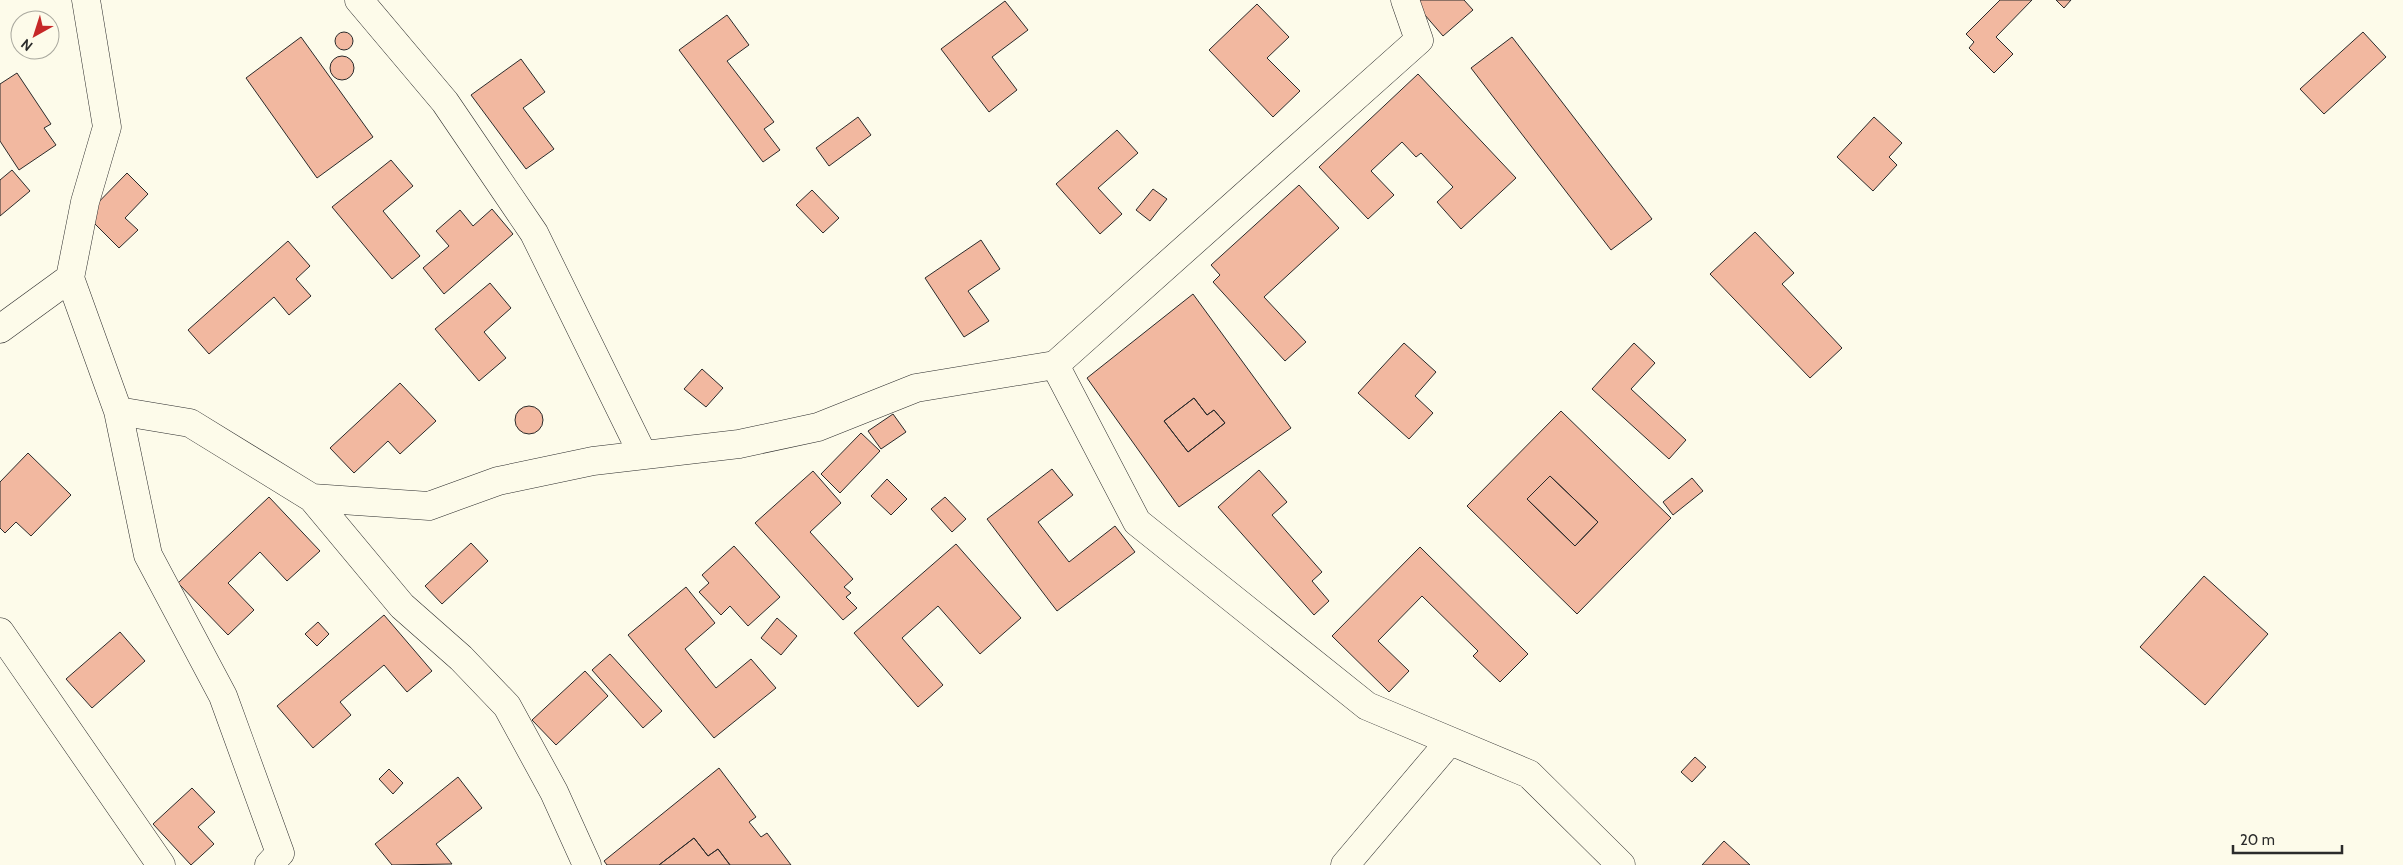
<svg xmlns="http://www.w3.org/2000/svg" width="2403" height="865" font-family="Cabin,sans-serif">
  <rect width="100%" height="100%" fill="#fdfbea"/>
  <path fill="#f2b8a0" stroke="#2b2b2b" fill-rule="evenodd" d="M1412,0H1464L1473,10L1443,36Z
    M2000,0H2032L1996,37L2013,54L1994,73L1969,48L1974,42L1966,34Z
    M2056,0H2071L2064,8Z
    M1005,1L1028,30L992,57L1017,90L989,112L941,49Z
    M1257,4L1289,37L1267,58L1300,91L1273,117L1209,50Z
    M727,15L749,45L727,61L774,122L764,129L780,150L763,162L679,50Z
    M2363,32L2386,57L2324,114L2300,89Z
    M335 41a9 9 0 1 1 18 0a9 9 0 1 1-18 0Z
    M301,37L373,137L317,178L246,78Z
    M1512,37L1652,219L1611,250L1471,68Z
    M330 68a12 12 0 1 1 24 0a12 12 0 1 1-24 0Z
    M521,59L545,92L523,108L554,149L526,169L471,95Z
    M17,73L51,124L44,128L56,145L19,170L0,141V84Z
    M1418,74L1516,178L1461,229L1437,202L1453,187L1421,153L1416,157L1402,142L1371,171L1394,195L1368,219L1319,167Z
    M858,117L871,135L829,166L816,148Z
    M1874,117L1902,143L1889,157L1897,165L1873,191L1837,157Z
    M1117,130L1138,153L1098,188L1122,214L1100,234L1056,184Z
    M391,160L413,186L383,211L420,256L392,279L332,207Z
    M12,170L30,191L0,216V180Z
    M127,173L148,194L125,218L138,230L119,248L86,215Z
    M1299,185L1339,228L1264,297L1306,342L1285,361L1213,282L1220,275L1211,265Z
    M1153,189L1167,199L1150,221L1136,210Z
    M812,190L839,218L823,233L796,205Z
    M492,209L513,234L444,294L423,268L449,246L436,231L460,210L473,226Z
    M1755,232L1794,273L1782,284L1842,348L1810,378L1710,274Z
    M981,240L1000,269L968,291L989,321L964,337L925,278Z
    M288,241L310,266L296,279L311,296L289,315L274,297L209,354L188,330Z
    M490,283L511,308L484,332L506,358L479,381L435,329Z
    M1193,294L1291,428L1179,507L1087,378ZM1194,398L1207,415L1214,410L1225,423L1188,452L1164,421Z
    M1404,343L1436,372L1415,396L1433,413L1409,439L1358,393Z
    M1634,343L1655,363L1631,389L1686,440L1669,459L1592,389Z
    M702,369L723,388L706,407L684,389Z
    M400,383L436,421L400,454L388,441L354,473L330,448Z
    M1194,398L1207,415L1214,410L1225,423L1188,452L1164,421Z
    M515 420a14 14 0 1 1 28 0a14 14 0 1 1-28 0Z
    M1561,411L1671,518L1577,614L1467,506ZM1550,476L1598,522L1575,546L1527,499Z
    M893,414L906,432L881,449L868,431Z
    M861,433L880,451L840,493L821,474Z
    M28,453L71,495L31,536L16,522L5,533L0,528V482Z
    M1052,469L1073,495L1038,522L1069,562L1115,526L1135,552L1057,611L987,519Z
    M1259,470L1287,502L1272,515L1322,572L1312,581L1329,601L1314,615L1218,507Z
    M813,471L841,503L810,532L853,579L844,587L851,593L846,597L857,608L843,620L755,523Z
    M1550,476L1598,522L1575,546L1527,499Z
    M1692,478L1703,491L1673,515L1663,502Z
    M887,479L907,499L891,515L871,496Z
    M269,497L320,551L287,581L260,552L228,583L254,610L228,635L178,583Z
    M945,497L966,519L952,532L931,509Z
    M471,543L488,561L442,604L425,586Z
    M956,544L1021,618L980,654L938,606L902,638L943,685L918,707L854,633Z
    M734,546L780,597L748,626L730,606L721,615L699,592L709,583L702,575Z
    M1420,547L1528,654L1500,682L1473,656L1478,651L1422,596L1378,641L1409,671L1389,692L1332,636Z
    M2204,576L2268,634L2205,705L2140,647Z
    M686,587L715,623L685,649L716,688L751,659L776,688L714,738L628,635Z
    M384,615L432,671L407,692L384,665L340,702L351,715L313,748L277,706Z
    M777,618L797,636L781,655L761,638Z
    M318,622L329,634L317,646L305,634Z
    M120,632L145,661L92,708L66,679Z
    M610,654L662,711L643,728L592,670Z
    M585,671L608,696L556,745L532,720Z
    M1695,757L1706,767L1692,782L1681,772Z
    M719,768L756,817L749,822L761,837L767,833L791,865H730L718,849L708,856L694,838L659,865H607L604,861Z
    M389,769L403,783L393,794L379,779Z
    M458,777L482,808L436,844L452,864L392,865L375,844Z
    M192,788L215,812L198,827L214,844L191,865L153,824Z
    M694,838L708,856L718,849L730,865H659Z
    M1724,841L1750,865H1702Z"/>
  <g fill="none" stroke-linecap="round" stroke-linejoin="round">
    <defs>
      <path id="minor" d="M359,0L445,102L534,233L643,455
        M1405,0L1419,40L1055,365L1137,522L1367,706L1529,774L1621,865
        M70,278L118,411L148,555L223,696L280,853L269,865
        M0,329L70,278L85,202L107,127L86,0
        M118,411L190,423L312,498L429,506L498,481L593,461L739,444L818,427L916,388L1055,365
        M312,498L402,606L461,658L507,706L554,792L587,865
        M0,632L161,865
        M1345,865L1450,741"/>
    </defs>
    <use href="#minor" stroke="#2b2b2b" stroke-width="29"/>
    <use href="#minor" stroke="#fdfbea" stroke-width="28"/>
  </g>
  <g transform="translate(35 35) rotate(219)"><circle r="24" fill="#fdfbea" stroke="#a9a89e"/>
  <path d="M0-4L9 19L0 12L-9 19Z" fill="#c62828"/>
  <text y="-8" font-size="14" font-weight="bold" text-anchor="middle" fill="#2b2b2b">N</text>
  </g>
  <path d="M2233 845v8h109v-8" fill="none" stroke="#2b2b2b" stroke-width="2.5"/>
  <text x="2240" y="845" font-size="15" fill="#2b2b2b" stroke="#fdfbea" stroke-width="4" paint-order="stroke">20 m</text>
</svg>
